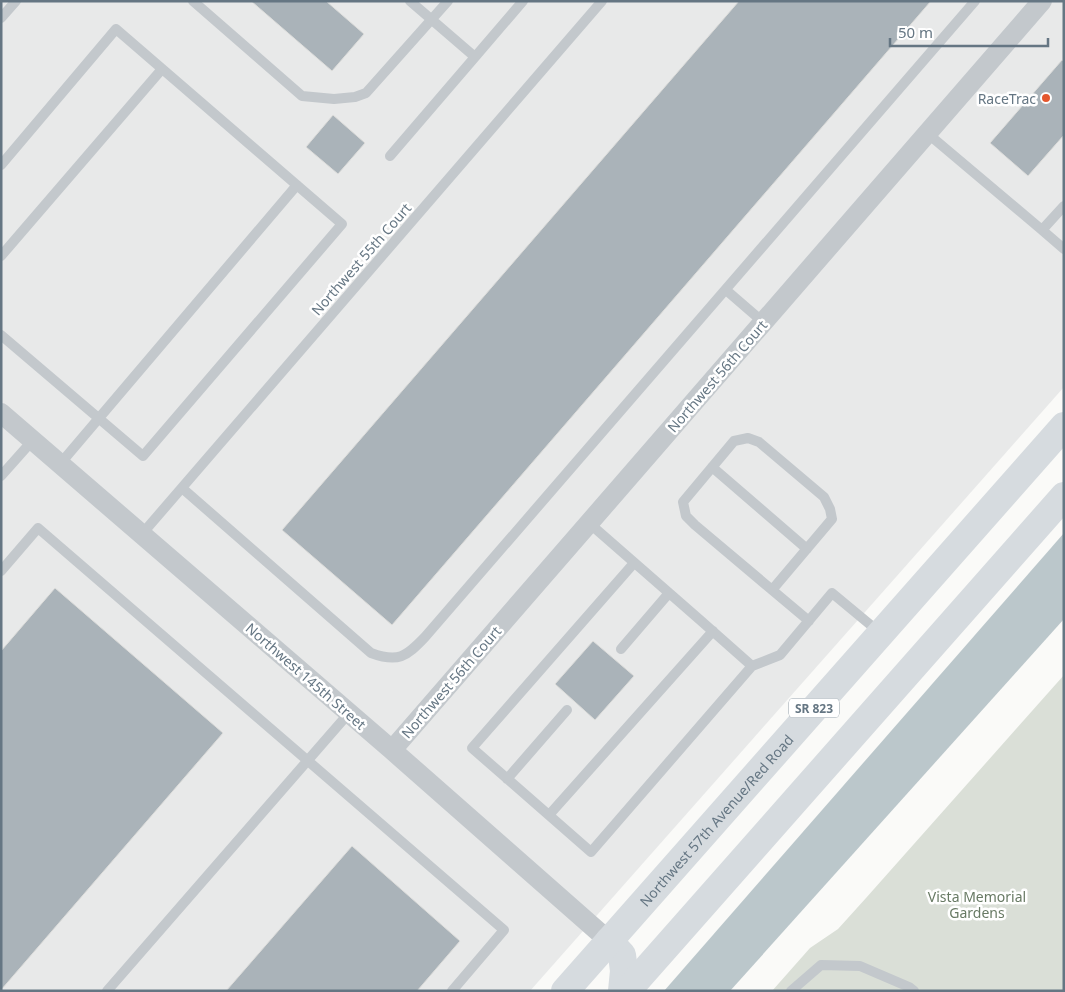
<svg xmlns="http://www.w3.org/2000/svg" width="1065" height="992" font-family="'Noto Sans',sans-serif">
  <rect width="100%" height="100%" fill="#fafaf8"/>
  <path fill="#e8e9e9" d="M1,1H1064V387L530,991H1Z"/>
  <path fill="#dadfd7" d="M1064,675V991H772L810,948L838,929L866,898Z"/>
  <path fill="#bbc7cb" d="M1064,533V619L730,991H664Z"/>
  <path fill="#aab3b9" stroke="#dcdcda" d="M251,1H326L364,34L332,71Z
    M739,1H931L392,625L282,530Z
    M1062,60L1064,62V135L1028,176L990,143Z
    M333,115L365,143L338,174L306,147Z
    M55,588L223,733L1,990V651Z
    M593,641L634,676L595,720L555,684Z
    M352,846L460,941L417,991H226Z"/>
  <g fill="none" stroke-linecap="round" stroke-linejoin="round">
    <path stroke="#c3c8cc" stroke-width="10" d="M193,1L302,96L334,99L355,97L366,93L448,1
      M410,1L475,57L523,1
      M1,18L16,1
      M927,133L1042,230L1064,206
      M390,156L475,57
      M1,165L116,29L342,224L143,456L1,335
      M1042,230L1064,249
      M1,256L162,69
      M726,290L763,322
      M60,464L297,185
      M712,467L807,549
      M1,476L33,440
      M182,488L371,653C398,663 406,657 425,637L975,1
      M589,523C644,571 698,618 752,666L591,852L472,748L634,563
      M142,534L602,1
      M1,571L38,528L504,930L452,991
      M772,590L832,519L830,509L824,497L759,442L748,438L734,441L683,502L686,516L695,525L809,621
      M621,649L669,593
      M752,666L780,655L832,593L879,632
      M507,779L567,710
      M549,815L713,631
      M107,991L349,713
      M791,991L821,965L860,966L909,987L914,991"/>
    <path stroke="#c3c8cc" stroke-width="20" d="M1,413L392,750L609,941
      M392,750L1042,1"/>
    <g stroke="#d6dbdf" stroke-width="28">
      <path d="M609,941L622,955L624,971L622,991"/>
      <path id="s1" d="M565,991L1064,426"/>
      <path d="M627,991L1064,496"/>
    </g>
  </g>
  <circle fill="#e4572e" stroke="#fff" stroke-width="2" cx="1046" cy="98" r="5"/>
  <g text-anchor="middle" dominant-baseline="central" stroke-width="5" stroke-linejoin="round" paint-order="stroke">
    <rect fill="#fff" stroke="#939fa8" stroke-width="1" x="789" y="698.5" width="50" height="19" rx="4"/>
    <g font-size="12" font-weight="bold" fill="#657683">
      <text x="814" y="708">SR 823</text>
    </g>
    <g font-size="14" fill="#657683" stroke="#fff" text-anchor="end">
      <text x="1036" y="98">RaceTrac</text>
    </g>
    <g font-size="14" fill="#657683" stroke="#fff">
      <text transform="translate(361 259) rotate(-49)">Northwest 55th Court</text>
      <text transform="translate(717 376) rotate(-49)">Northwest 56th Court</text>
      <text transform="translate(306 676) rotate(41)">Northwest 145th Street</text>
      <text transform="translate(451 682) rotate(-49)">Northwest 56th Court</text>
      <text stroke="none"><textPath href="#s1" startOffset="228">Northwest 57th Avenue/Red Road</textPath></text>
    </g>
    <g font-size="14" fill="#687a64" stroke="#fff">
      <text x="977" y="896">Vista Memorial<tspan x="977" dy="16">Gardens</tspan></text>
    </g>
  </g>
  <rect width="1065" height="992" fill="none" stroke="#657683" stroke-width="5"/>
  <path d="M890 38v8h158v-8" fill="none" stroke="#657683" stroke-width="2.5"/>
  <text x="898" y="38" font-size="15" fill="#657683" stroke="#ffffff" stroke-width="4" paint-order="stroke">50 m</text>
</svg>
